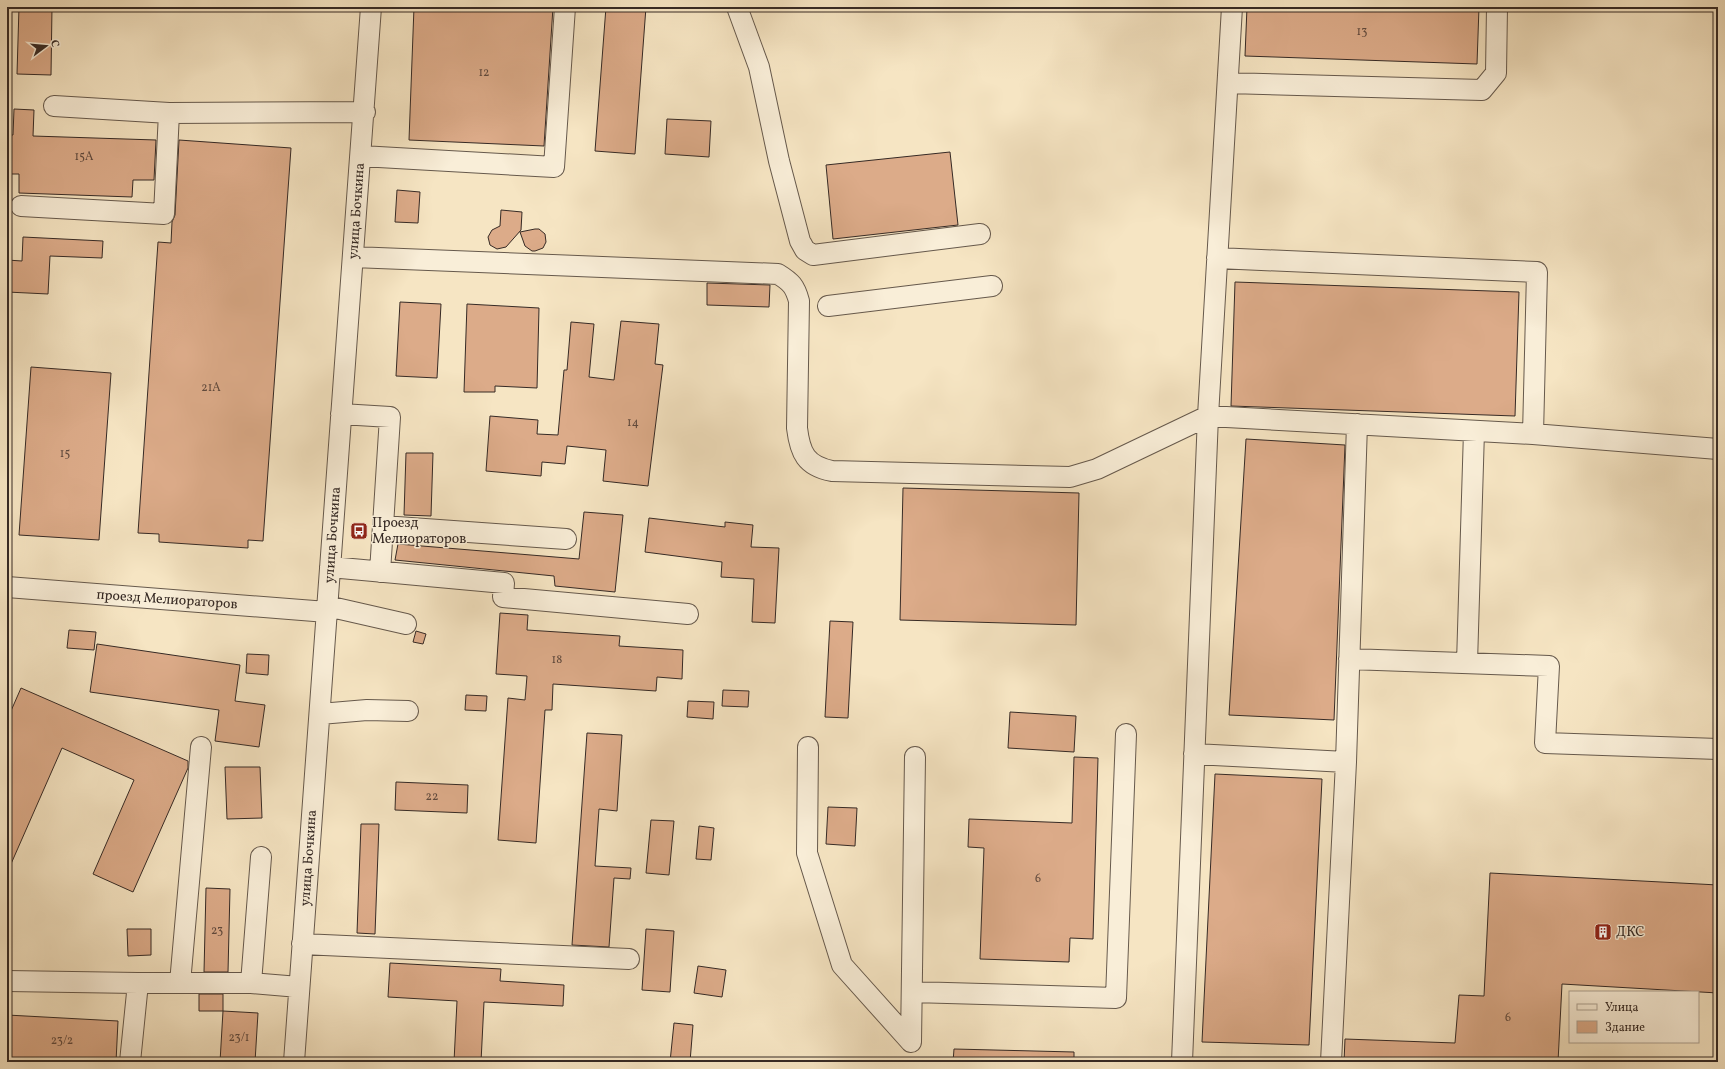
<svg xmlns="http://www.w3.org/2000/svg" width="1725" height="1069" font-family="Vollkorn,serif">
  <rect width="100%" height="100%" fill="#f6e5c3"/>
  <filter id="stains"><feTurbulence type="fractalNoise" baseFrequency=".005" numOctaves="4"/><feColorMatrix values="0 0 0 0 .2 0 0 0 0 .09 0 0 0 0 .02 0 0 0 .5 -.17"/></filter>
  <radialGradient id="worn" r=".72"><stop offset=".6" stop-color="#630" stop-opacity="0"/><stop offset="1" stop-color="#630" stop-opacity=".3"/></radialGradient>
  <path fill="#dcab89" stroke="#362a25" d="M19,7H52L51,75L17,74Z
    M414,7H553L544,146L409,140Z
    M606,7H646L635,154L595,151Z
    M1247,7H1479L1477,64L1245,56Z
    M14,109L34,110L33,136L156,140L154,180H133L132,197L19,193V174H7V135H13Z
    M667,119L711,121L709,157L665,154Z
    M179,140L291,148L263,541L248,540V548L159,542V534L138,533L158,242L171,243L172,222L175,215Z
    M950,152L958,225L833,239L826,165Z
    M397,190L420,192L418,223L395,222Z
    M501,210L522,212L521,230L506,247L497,249L490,245L488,237L492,230L500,226Z
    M535,229H539L545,234L546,242L543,248L535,251H532L525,246L520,232Z
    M23,237L103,241L102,258L50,256L48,294L7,292V260L22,261Z
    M1235,282L1519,292L1515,416L1231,406Z
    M707,283L770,285L769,307L707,305Z
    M400,302L441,304L437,378L396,376Z
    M467,304L539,308L537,388L495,386V392H464Z
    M621,321L659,324L655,364L663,365L648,486L603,481L606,450L567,446L565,464L542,462L541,476L486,471L490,416L538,420L537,434L558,435L564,370H567L571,322L594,324L589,377L614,380Z
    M31,367L111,373L99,540L19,535Z
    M1246,439L1345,445L1334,720L1229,715Z
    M406,453H433L431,516L404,515Z
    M903,488L1079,493L1076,625L900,620Z
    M584,512L623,515L615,592L555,586L554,576L395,560L398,544L579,559Z
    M649,518L725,527V522L753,525L751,547L779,548L775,623L752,622L754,579L721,577L722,562L645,552Z
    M500,613L528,615L527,630L620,636L619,646L683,650L682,679L657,677L656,691L553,684L552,710H545L536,843L498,840L508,698L525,700L527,676L496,674Z
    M830,621L853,622L848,718L825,717Z
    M69,630L96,632L94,650L67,648Z
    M416,631L426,634L423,644L413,642Z
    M97,644L240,665L235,701L265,705L259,747L215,741L219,710L90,692Z
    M247,654L269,655L268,675L246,673Z
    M21,688L188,761V768L133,892L93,874L134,780L62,748L7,873V720Z
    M723,690L749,691L748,707L722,706Z
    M466,695L487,696L486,711L465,710Z
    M688,701L714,702L713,719L687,717Z
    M1010,712L1076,716L1074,752L1008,748Z
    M587,733L622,735L617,811L599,809L595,866L631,868L630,879L614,878L609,947L572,945Z
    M1074,757L1098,758L1093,939L1070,938L1069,962L980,959L984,848L968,847L969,819L1072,823Z
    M225,767H260L262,818L227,819Z
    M1215,774L1322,779L1309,1045L1202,1042Z
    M396,782L468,785L467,813L395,810Z
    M828,807L857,808L855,846L826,844Z
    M651,820L674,821L669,875L646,873Z
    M361,824H379L375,934L357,933Z
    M699,826L714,828L711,860L696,859Z
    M1490,873L1718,885V993L1562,984L1558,1062H1344L1345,1039L1455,1043L1459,995L1484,996Z
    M206,888L230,889L228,972H204Z
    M127,929H151V955L128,956Z
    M646,929L674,931L670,992L642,990Z
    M390,963L501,969L500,981L564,985L563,1006L484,1002L481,1062H454L457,1001L388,997Z
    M698,966L726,970L722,997L694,993Z
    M199,994H223V1011L258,1013L255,1062H220L223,1011H199Z
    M7,1015L118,1021L116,1062H7Z
    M674,1023L693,1025L690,1062H670Z
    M954,1049L1074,1052V1062H953Z"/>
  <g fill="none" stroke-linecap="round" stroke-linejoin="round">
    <defs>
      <path id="minor" d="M737,7L759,67L779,161L800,241L805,250L813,255L980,234
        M1228,83L1482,90L1496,73L1497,7
        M54,106L169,113L365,112
        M361,156L554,167L565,7
        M21,206L164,214L169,113
        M353,257L778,274C791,282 795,286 799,301L797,428C800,453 806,466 832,471L1070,477L1097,469L1208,416L1533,434L1718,449
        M1217,258L1537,272L1533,434
        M828,306L992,286
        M341,414L390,417L380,572
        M383,526L566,539
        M330,567L504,583L503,597L688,614
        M7,587L327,612
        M327,606L406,624
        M1349,659L1549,666L1545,743L1718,749
        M1467,663L1474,431
        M320,714L367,710L408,711
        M808,747L807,853L842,965L911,1042
        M1194,754L1346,762L1357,424
        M261,857L251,983L299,987
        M302,944L629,959
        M7,981L138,983L130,1062
        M138,983H251
        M180,983L201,747
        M912,992L1116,998L1126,734
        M911,1042L915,757
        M294,1062L371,7
        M1182,1062L1208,416L1232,7
        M1331,1062L1346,762"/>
    </defs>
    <use href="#minor" stroke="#66594c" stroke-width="22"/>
    <use href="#minor" stroke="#f9eed8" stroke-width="20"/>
  </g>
  <defs>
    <symbol id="bus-square" viewBox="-11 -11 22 22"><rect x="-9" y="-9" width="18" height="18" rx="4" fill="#8f2418" stroke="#f9eed8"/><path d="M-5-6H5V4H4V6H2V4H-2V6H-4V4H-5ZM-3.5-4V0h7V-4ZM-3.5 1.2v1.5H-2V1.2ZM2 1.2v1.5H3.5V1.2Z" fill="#fff"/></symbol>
    <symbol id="building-square" viewBox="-11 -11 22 22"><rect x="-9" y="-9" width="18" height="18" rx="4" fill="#8f2418" stroke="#f9eed8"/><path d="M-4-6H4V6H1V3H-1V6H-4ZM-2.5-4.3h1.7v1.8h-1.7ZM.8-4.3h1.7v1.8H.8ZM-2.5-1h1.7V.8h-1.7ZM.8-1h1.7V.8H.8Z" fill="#fff"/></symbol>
  </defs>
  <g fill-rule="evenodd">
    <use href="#bus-square" x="349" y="521" width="20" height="20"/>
    <use href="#building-square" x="1593" y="922" width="20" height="20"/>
  </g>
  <g text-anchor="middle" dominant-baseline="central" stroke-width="3" stroke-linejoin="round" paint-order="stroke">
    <g font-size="12" fill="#604a3e">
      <text x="1362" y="32">13</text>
      <text x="484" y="73">12</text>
      <text x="84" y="157">15А</text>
      <text x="211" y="388">21А</text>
      <text x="633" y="423">14</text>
      <text x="65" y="454">15</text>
      <text x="557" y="660">18</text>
      <text x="432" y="797">22</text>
      <text x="1038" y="879">6</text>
      <text x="217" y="931">23</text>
      <text x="1508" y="1018">6</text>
      <text x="239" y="1038">23/1</text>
      <text x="62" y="1041">23/2</text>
    </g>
    <g font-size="14" fill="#362a25" stroke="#f9eed8">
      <text transform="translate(357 211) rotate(-86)">улица Бочкина</text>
      <text transform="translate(333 535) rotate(-86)">улица Бочкина</text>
      <text transform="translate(167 600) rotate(4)">проезд Мелиораторов</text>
      <text transform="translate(309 858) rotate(-86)">улица Бочкина</text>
    </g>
    <g font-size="14" fill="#362a25" stroke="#f9eed8" text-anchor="start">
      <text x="372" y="523">Проезд<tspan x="372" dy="16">Мелиораторов</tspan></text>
      <text x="1616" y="932">ДКС</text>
    </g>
  </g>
  <rect width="1725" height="1069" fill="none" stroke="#f6e5c3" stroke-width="24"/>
  <rect x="8" y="8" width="1709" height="1053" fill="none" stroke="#362a25" stroke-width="2"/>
  <rect x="12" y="12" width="1701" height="1045" fill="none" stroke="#362a25"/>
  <rect x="1569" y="991" width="130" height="52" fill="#f9eed8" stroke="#aba090"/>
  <rect x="1577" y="1004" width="20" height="6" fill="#f9eed8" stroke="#aba090"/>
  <text x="1605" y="1011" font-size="12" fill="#362a25">Улица</text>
  <rect x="1577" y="1021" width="20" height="12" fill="#dcab89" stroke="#aba090"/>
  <text x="1605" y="1031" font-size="12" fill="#362a25">Здание</text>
  <g transform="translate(46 46) rotate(74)" stroke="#f9eed8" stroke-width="3" paint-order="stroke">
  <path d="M0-3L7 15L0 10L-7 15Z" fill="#362a25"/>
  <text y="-6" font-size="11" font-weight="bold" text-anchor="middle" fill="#362a25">С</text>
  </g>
  <rect width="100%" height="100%" filter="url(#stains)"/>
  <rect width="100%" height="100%" fill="url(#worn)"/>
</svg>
